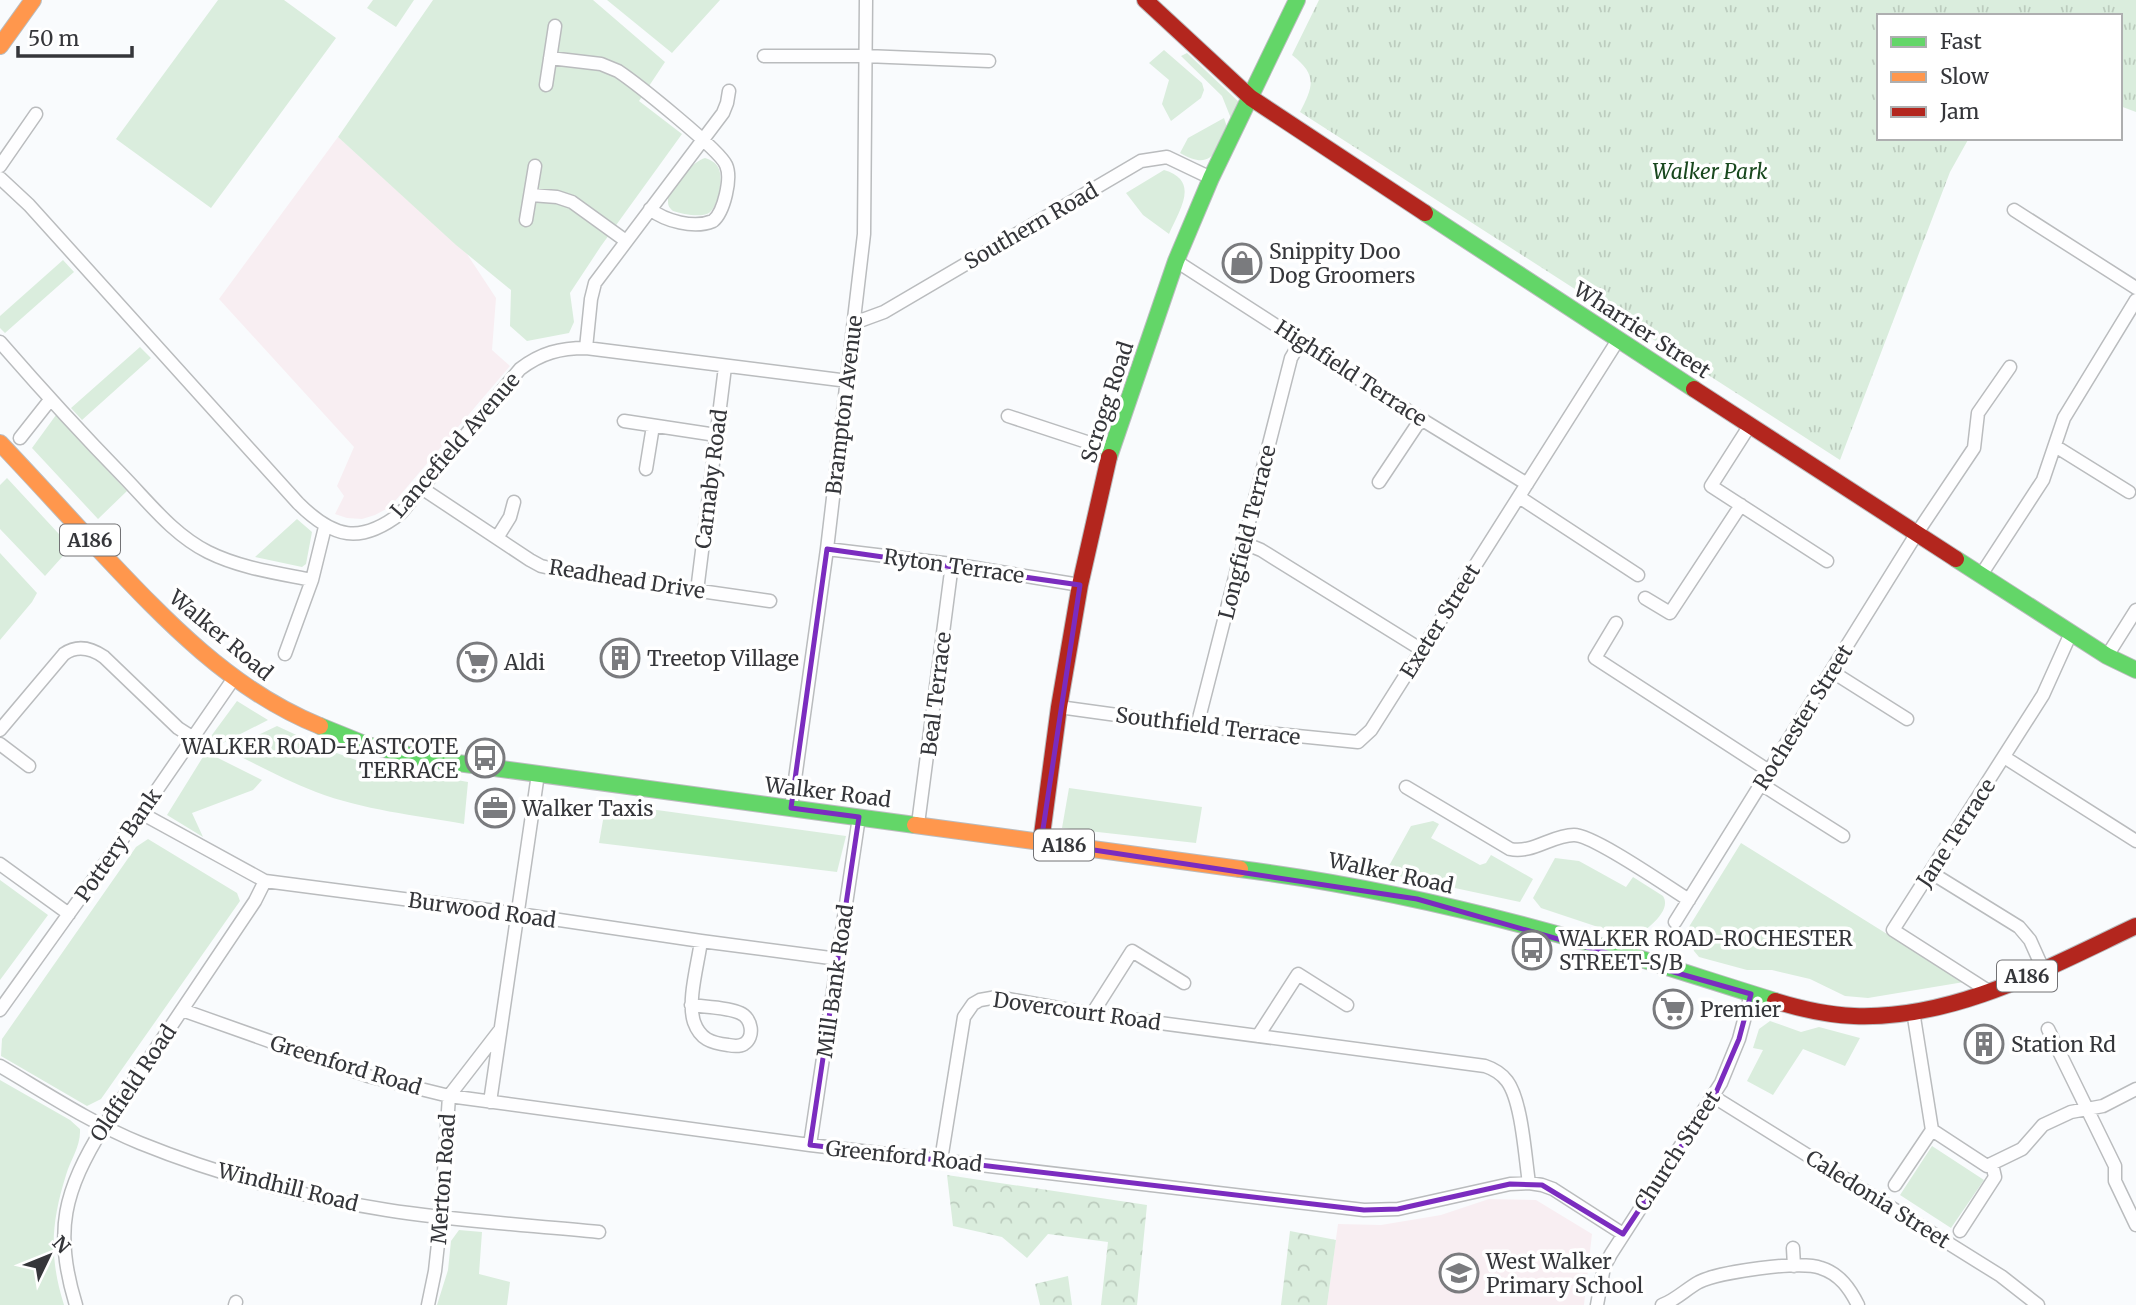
<svg xmlns="http://www.w3.org/2000/svg" width="2136" height="1305" font-family="Merriweather,serif">
  <defs>
    <pattern id="forest-crowns" width="20" height="18" patternUnits="userSpaceOnUse" patternTransform="scale(1.75)"><rect width="20" height="18" fill="#daeddd"/><path d="M2 6a3 3 0 1 1 6 0M12 15a3 3 0 1 1 6 0" fill="none" stroke="#bcccbe"/></pattern>
    <pattern id="park-tufts" width="24" height="20" patternUnits="userSpaceOnUse" patternTransform="scale(1.75)"><rect width="24" height="20" fill="#daeddd"/><path d="M3 7l-1-3M5 7V3M7 7l1-3M15 17l-1-3M17 17v-4M19 17l1-3" fill="none" stroke="#bcccbe"/></pattern>
  </defs>
  <rect width="100%" height="100%" fill="#f9fbfd"/>
  <path fill="#f8eef2" d="M338,137L467,254L496,298L492,350L510,366L390,507L375,515L362,519L347,518L335,514L344,496L337,486L354,447L219,299Z
    M1489,1199L1536,1200L1592,1234L1584,1305H1327L1338,1224L1381,1225L1441,1215Z"/>
  <path fill="#daeddd" d="M218,0H284L336,38L211,208L116,139Z
    M373,0H414L396,27L367,8Z
    M433,0H593L665,62L639,101L682,134L601,246L570,293L574,322L569,333L527,341L510,326L511,290L456,245L338,137Z
    M607,0H720L672,53Z
    M1164,50L1202,83L1204,90L1201,98L1171,121L1162,104L1169,80L1149,63Z
    M1187,53L1240,103L1232,121L1222,96L1181,56Z
    M1224,118L1227,127C1216,153 1211,171 1180,153L1188,138Z
    M705,158C711,160 715,162 718,167C724,177 719,209 707,214C698,217 682,214 673,211C670,208 668,207 668,201C667,190 694,160 705,158Z
    M1164,170C1201,181 1179,210 1169,234L1143,215L1126,193Z
    M63,260L74,272L5,333L0,328V316Z
    M140,347L151,358L82,420L71,408Z
    M56,415L127,491L98,519L32,448Z
    M7,478L71,547L45,576L0,529V485Z
    M297,519L312,532L306,564L302,567L255,557Z
    M0,553L37,593L32,602L0,640Z
    M237,701L268,720L219,745L209,739Z
    M277,726L331,751L367,764L468,782L464,824C415,815 363,810 316,792C285,780 256,764 227,750Z
    M206,752L262,780L253,790L192,813L203,837L167,815Z
    M1069,788L1202,807L1196,843L1062,828Z
    M606,803L846,836L837,872L599,843Z
    M1433,821L1439,824L1431,838L1480,865L1486,863L1491,855L1533,879L1520,902L1385,873L1411,826Z
    M148,839L237,893L240,901L101,1099L87,1106L1,1056L2,1039L136,847Z
    M1741,843L1964,982L1868,998L1845,996L1810,979L1772,970H1747L1699,957L1694,951L1687,930Z
    M1555,858L1579,861L1626,887L1633,877L1663,896C1673,911 1644,933 1631,938L1541,908L1533,898Z
    M0,880L48,915L0,980Z
    M1770,1021L1801,1032L1819,1027L1860,1038L1845,1066L1803,1049L1773,1095L1747,1081L1763,1050L1753,1048L1759,1029Z
    M0,1080L70,1120L80,1129C81,1146 71,1159 66,1175C51,1223 49,1257 64,1305H0Z
    M1932,1146L1984,1180L1951,1228L1900,1195Z
    M459,1230L482,1232L479,1274L510,1282L507,1305H437L448,1270L451,1241Z"/>
  <path fill="url(#forest-crowns)" d="M947,1175L1147,1205L1137,1305H1101L1108,1242L1048,1234L1027,1258L1002,1237L953,1226Z
    M1290,1231L1336,1240L1327,1305H1281Z
    M1068,1276L1072,1305H1040L1035,1284Z"/>
  <path fill="url(#park-tufts)" d="M1319,0H2136V112L2120,106V16H1879V138H1969L1950,172L1840,460L1300,112C1314,85 1317,75 1292,55Z"/>
  <g fill="none" stroke-linecap="round" stroke-linejoin="round">
    <defs>
      <path id="street" d="M764,56H865L989,61
        M550,58L601,64L618,71C636,83 720,150 726,165C732,178 724,212 713,221C694,229 665,221 650,209
        M546,85L555,26
        M0,166L36,114
        M0,178L29,205L298,503C333,538 360,545 401,513L520,369C541,353 560,348 586,348L848,381
        M531,195L557,197L572,202L626,241
        M2014,210L2136,288
        M526,220L535,166
        M1176,261L1421,419L1527,484
        M854,323L884,312L1141,161L1167,157L1211,178
        M0,342C40,388 81,433 124,477C150,504 174,535 208,552C240,568 277,573 312,580
        M586,348L591,299L595,283L723,113L727,103L729,91
        M1008,416L1111,450
        M624,421L716,435
        M1750,425L1711,486L1827,561
        M20,438L50,400
        M2055,446L2129,492
        M646,469L653,426
        M1379,482L1421,419
        M423,489L530,560L541,566L568,572L770,601
        M1519,497L1638,575
        M497,538L510,517L514,502
        M1244,543L1261,550L1422,650
        M827,549L952,564L1080,585
        M1981,575L2043,480L2064,418L2136,300
        M697,591L725,367
        M1645,598L1670,613L1741,505
        M1616,623L1595,658L1769,771
        M285,654L312,580L325,527
        M2107,656L2136,610
        M1831,671L1907,719
        M1059,707L1197,726L1358,742L1371,730L1618,340
        M1197,726L1291,358L1301,341
        M0,730L64,654C77,645 91,648 104,657L178,728L192,737
        M0,744L29,766
        M2004,757L2136,841
        M1761,784L1843,836
        M1406,787L1510,849C1532,854 1552,835 1574,835C1594,835 1668,887 1689,900
        M791,808L827,549L864,234L866,0
        M141,813L265,881L519,914L701,941L838,959
        M918,824L952,564
        M0,864L69,914
        M1930,872L2019,927L2030,940L2043,969
        M1675,922L1917,533L1974,448L1978,413L2010,367
        M1990,992L1893,930L2043,695L2071,633
        M691,1005C705,1007 728,1007 740,1013C752,1018 755,1037 744,1044C739,1047 733,1046 728,1045C711,1043 700,1039 694,1022C687,1001 698,964 701,941
        M0,1010L141,813L234,678
        M182,1010L368,1076L449,1096L810,1145L1364,1210L1398,1209L1510,1184L1529,1183L1542,1185L1553,1189L1623,1234
        M1913,1011L1932,1130
        M1092,1014L1132,951L1184,983
        M2048,1029L2115,1166V1181L2136,1225
        M1258,1036L1298,974L1347,1005
        M0,1066C46,1093 91,1123 140,1143C219,1175 303,1197 387,1210C457,1221 529,1225 599,1232
        M1714,1097L2001,1276L2038,1305
        M490,1102L538,774
        M1932,1130L1987,1166L2022,1149L2043,1125L2071,1112L2103,1106L2136,1089
        M810,1145L859,817
        M941,1160L964,1017L973,1004L980,1000L997,997L1092,1014L1485,1066C1494,1069 1501,1073 1507,1081C1522,1101 1525,1157 1529,1183
        M1895,1185L1932,1130
        M1960,1231L1995,1177L1992,1164
        M1793,1248L1794,1266
        M76,1305C53,1231 64,1191 104,1126L255,901L265,881
        M235,1305L236,1302
        M428,1305L435,1271L441,1216L449,1096L500,1030
        M1597,1305L1604,1267L1611,1254L1721,1083L1739,1039L1751,994
        M1662,1305C1676,1300 1686,1289 1699,1282C1719,1272 1800,1260 1821,1268C1840,1274 1850,1289 1858,1305"/>
      <path id="fast" d="M1425,213L1694,389
        M1109,457L1176,261L1211,178L1297,0
        M1956,559L2107,656L2136,670
        M320,726L367,745L421,758L915,825
        M1240,869C1358,884 1474,910 1588,943C1651,961 1713,982 1775,1001"/>
      <path id="slow" d="M0,46L33,0
        M0,443C34,479 68,516 101,552C165,620 232,691 320,726
        M915,825L1240,869"/>
      <path id="jam" d="M1145,0L1251,98L1425,213
        M1694,389L1956,559
        M1041,842L1059,707L1080,585L1109,457
        M1775,1001C1801,1009 1827,1015 1854,1016C1954,1020 2049,967 2136,926"/>
    </defs>
    <use href="#street" stroke="#babcbe" stroke-width="15"/>
    <use href="#fast" stroke="#babcbe" stroke-width="18"/>
    <use href="#slow" stroke="#babcbe" stroke-width="18"/>
    <use href="#jam" stroke="#babcbe" stroke-width="18"/>
    <use href="#street" stroke="#fefeff" stroke-width="12"/>
    <use href="#fast" stroke="#63d668" stroke-width="16"/>
    <use href="#slow" stroke="#ff974d" stroke-width="16"/>
    <use href="#jam" stroke="#b3261e" stroke-width="16"/>
  </g>
  <path fill="none" stroke="#7b2cbf" stroke-width="5" stroke-linejoin="round" d="M827,549L1080,585L1041,842L1417,899L1751,994L1739,1039L1714,1097L1623,1234L1542,1185L1510,1184L1398,1209L1364,1210L810,1145L859,817L791,808Z"/>
  <defs>
    <symbol id="shop-ring" viewBox="-11 -11 22 22"><circle r="9.5" fill="#fff" stroke="#7a7b7e" stroke-width="1.5"/><path d="M-5-2.5h2.3a2.7 3.5 0 0 1 5.4 0H5L5.5 6h-11ZM-1.5-2.5h3a1.5 2.3 0 0 0-3 0Z" fill="#7a7b7e"/></symbol>
    <symbol id="building-ring" viewBox="-11 -11 22 22"><circle r="9.5" fill="#fff" stroke="#7a7b7e" stroke-width="1.5"/><path d="M-4-6H4V6H1V3H-1V6H-4ZM-2.5-4.3h1.7v1.8h-1.7ZM.8-4.3h1.7v1.8H.8ZM-2.5-1h1.7V.8h-1.7ZM.8-1h1.7V.8H.8Z" fill="#7a7b7e"/></symbol>
    <symbol id="supermarket-ring" viewBox="-11 -11 22 22"><circle r="9.5" fill="#fff" stroke="#7a7b7e" stroke-width="1.5"/><path d="M-6-5.5h2.5l.6 2H6L4.5 2H-2.5L-4.4-4H-6ZM-1.5 3.2a1.3 1.3 0 1 0 .1 0ZM3 3.2a1.3 1.3 0 1 0 .1 0Z" fill="#7a7b7e"/></symbol>
    <symbol id="bus-ring" viewBox="-11 -11 22 22"><circle r="9.5" fill="#fff" stroke="#7a7b7e" stroke-width="1.5"/><path d="M-5-6H5V4H4V6H2V4H-2V6H-4V4H-5ZM-3.5-4V0h7V-4ZM-3.5 1.2v1.5H-2V1.2ZM2 1.2v1.5H3.5V1.2Z" fill="#7a7b7e"/></symbol>
    <symbol id="office-ring" viewBox="-11 -11 22 22"><circle r="9.5" fill="#fff" stroke="#7a7b7e" stroke-width="1.5"/><path d="M-6-3h4V-5.5h4V-3h4V5H-6ZM-1-4.5V-3h2v-1.5ZM-6 0V1H6V0Z" fill="#7a7b7e"/></symbol>
    <symbol id="school-ring" viewBox="-11 -11 22 22"><circle r="9.5" fill="#fff" stroke="#7a7b7e" stroke-width="1.5"/><path d="M0-5L7-2L0 1L-7-2ZM-4 1L0 2.5L4 1V4Q0 6-4 4Z" fill="#7a7b7e"/></symbol>
  </defs>
  <g fill-rule="evenodd">
    <use href="#shop-ring" x="1220" y="241" width="44" height="44"/>
    <use href="#building-ring" x="598" y="636" width="44" height="44"/>
    <use href="#supermarket-ring" x="455" y="640" width="44" height="44"/>
    <use href="#bus-ring" x="463" y="736" width="44" height="44"/>
    <use href="#office-ring" x="473" y="786" width="44" height="44"/>
    <use href="#bus-ring" x="1510" y="928" width="44" height="44"/>
    <use href="#supermarket-ring" x="1651" y="987" width="44" height="44"/>
    <use href="#building-ring" x="1962" y="1022" width="44" height="44"/>
    <use href="#school-ring" x="1437" y="1251" width="44" height="44"/>
  </g>
  <g text-anchor="middle" dominant-baseline="central" stroke-width="7" stroke-linejoin="round" paint-order="stroke">
    <g fill="#fff" stroke="#727275" stroke-width="2">
      <rect x="60" y="524.5" width="60" height="31" rx="5"/>
      <rect x="1034" y="829.5" width="60" height="31" rx="5"/>
      <rect x="1997" y="960.5" width="60" height="31" rx="5"/>
    </g>
    <g font-size="19" font-weight="bold" fill="#35363a">
      <text x="90" y="540">A186</text>
      <text x="1064" y="845">A186</text>
      <text x="2027" y="976">A186</text>
    </g>
    <g font-size="21" font-style="italic" fill="#19481e" stroke="#fff">
      <text x="1710" y="171">Walker Park</text>
    </g>
    <g font-size="21" fill="#35363a" stroke="#fff">
      <text transform="translate(1031 226) rotate(-30)">Southern Road</text>
      <text transform="translate(1642 330) rotate(33)">Wharrier Street</text>
      <text transform="translate(1351 373) rotate(33)">Highfield Terrace</text>
      <text transform="translate(1107 402) rotate(-72)">Scrogg Road</text>
      <text transform="translate(844 405) rotate(-83)">Brampton Avenue</text>
      <text transform="translate(455 445) rotate(-49)">Lancefield Avenue</text>
      <text transform="translate(711 479) rotate(-83)">Carnaby Road</text>
      <text transform="translate(1247 532) rotate(-76)">Longfield Terrace</text>
      <text transform="translate(954 566) rotate(8)">Ryton Terrace</text>
      <text transform="translate(627 579) rotate(9)">Readhead Drive</text>
      <text transform="translate(1440 621) rotate(-58)">Exeter Street</text>
      <text transform="translate(221 635) rotate(40)">Walker Road</text>
      <text transform="translate(936 694) rotate(-83)">Beal Terrace</text>
      <text transform="translate(1803 717) rotate(-58)">Rochester Street</text>
      <text transform="translate(1208 726) rotate(7)">Southfield Terrace</text>
      <text transform="translate(828 792) rotate(7)">Walker Road</text>
      <text transform="translate(1956 833) rotate(-57)">Jane Terrace</text>
      <text transform="translate(118 845) rotate(-55)">Pottery Bank</text>
      <text transform="translate(1391 873) rotate(12)">Walker Road</text>
      <text transform="translate(482 910) rotate(8)">Burwood Road</text>
      <text transform="translate(835 981) rotate(-82)">Mill Bank Road</text>
      <text transform="translate(1077 1011) rotate(8)">Dovercourt Road</text>
      <text transform="translate(346 1065) rotate(17)">Greenford Road</text>
      <text transform="translate(133 1083) rotate(-56)">Oldfield Road</text>
      <text transform="translate(1677 1151) rotate(-57)">Church Street</text>
      <text transform="translate(904 1156) rotate(6)">Greenford Road</text>
      <text transform="translate(443 1179) rotate(-86)">Merton Road</text>
      <text transform="translate(288 1187) rotate(14)">Windhill Road</text>
      <text transform="translate(1878 1199) rotate(32)">Caledonia Street</text>
    </g>
    <g font-size="21" fill="#35363a" stroke="#fff" text-anchor="start">
      <text x="1269" y="251">Snippity Doo<tspan x="1269" dy="24">Dog Groomers</tspan></text>
      <text x="647" y="658">Treetop Village</text>
      <text x="504" y="662">Aldi</text>
      <text x="458" y="746" text-anchor="end">WALKER ROAD-EASTCOTE<tspan x="458" dy="24">TERRACE</tspan></text>
      <text x="522" y="808">Walker Taxis</text>
      <text x="1559" y="938">WALKER ROAD-ROCHESTER<tspan x="1559" dy="24">STREET-S/B</tspan></text>
      <text x="1700" y="1009">Premier</text>
      <text x="2011" y="1044">Station Rd</text>
      <text x="1486" y="1261">West Walker<tspan x="1486" dy="24">Primary School</tspan></text>
    </g>
  </g>
  <rect x="1877" y="14" width="245" height="126" fill="#ffffff" stroke="#aeafb0" stroke-width="2"/>
  <rect x="1891" y="37" width="35" height="10" fill="#63d668" stroke="#aeafb0" stroke-width="2"/>
  <text x="1940" y="49" font-size="21" fill="#35363a">Fast</text>
  <rect x="1891" y="72" width="35" height="10" fill="#ff974d" stroke="#aeafb0" stroke-width="2"/>
  <text x="1940" y="84" font-size="21" fill="#35363a">Slow</text>
  <rect x="1891" y="107" width="35" height="10" fill="#b3261e" stroke="#aeafb0" stroke-width="2"/>
  <text x="1940" y="119" font-size="21" fill="#35363a">Jam</text>
  <g transform="translate(49 1256) rotate(47)" stroke="#ffffff" stroke-width="5" paint-order="stroke">
  <path d="M0-5L12 26L0 18L-12 26Z" fill="#35363a"/>
  <text y="-10" font-size="19" font-weight="bold" text-anchor="middle" fill="#35363a">N</text>
  </g>
  <path d="M18 46v10h114v-10" fill="none" stroke="#35363a" stroke-width="3.5"/>
  <text x="28" y="46" font-size="21" fill="#35363a" stroke="#ffffff" stroke-width="5" paint-order="stroke">50 m</text>
</svg>
